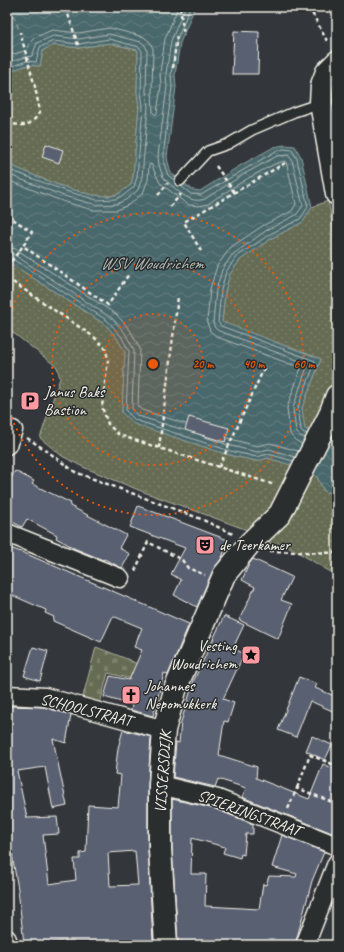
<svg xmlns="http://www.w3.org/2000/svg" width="344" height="952" font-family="Caveat,sans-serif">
  <defs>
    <pattern id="grass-dots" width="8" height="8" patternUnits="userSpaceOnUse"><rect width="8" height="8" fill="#666c52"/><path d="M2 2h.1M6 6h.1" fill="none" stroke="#7c816b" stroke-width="1.8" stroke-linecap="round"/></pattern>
    <pattern id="cemetery-stones" width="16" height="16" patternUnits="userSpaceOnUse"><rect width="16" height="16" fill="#666c52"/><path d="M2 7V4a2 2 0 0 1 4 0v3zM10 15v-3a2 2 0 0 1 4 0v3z" fill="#7c816b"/></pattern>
    <pattern id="water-waves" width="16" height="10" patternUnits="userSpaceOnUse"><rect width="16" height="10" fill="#4a686c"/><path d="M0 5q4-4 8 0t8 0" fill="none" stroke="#657e81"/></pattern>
  </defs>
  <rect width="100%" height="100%" fill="#33373c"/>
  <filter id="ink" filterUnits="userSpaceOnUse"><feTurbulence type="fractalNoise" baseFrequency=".025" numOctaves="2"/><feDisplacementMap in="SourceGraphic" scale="8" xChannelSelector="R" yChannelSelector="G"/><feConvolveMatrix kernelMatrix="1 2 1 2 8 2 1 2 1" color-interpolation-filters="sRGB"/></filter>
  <g filter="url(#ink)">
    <path fill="url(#grass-dots)" stroke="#adae9d" d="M109,43L138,50L137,92L139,107L133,177L131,185C126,188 121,193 115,195C90,202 32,174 7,164V72L28,65L40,66L43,50L54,45L79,48Z
      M328,201L337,245V373L314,432L304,429L302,408L321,359L222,323L225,291L230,274L240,260L272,238L303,222L312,207Z
      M7,261L106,325L117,338L125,352L122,413L134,423L229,455L257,461L267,458L296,466L268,515L250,531L141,491L83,467L62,456L40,438L60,378L57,367L7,328Z
      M310,471L317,477L324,491L337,495V576L291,548L273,545L266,542Z"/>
    <path fill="url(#cemetery-stones)" stroke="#adae9d" d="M96,647L127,659L163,676L160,686L108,673L100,704L82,700Z"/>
    <path fill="url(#water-waves)" stroke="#8e9f9e" d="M7,7H195L180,43L175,75L176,87L167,157L168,162L171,173L193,190L200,191L241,165L274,147L284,145L295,146L301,157L312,207L303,222L272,238L240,260L230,274L225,291L222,322L321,359L302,408L305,429L333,438L337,436V495L324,491L317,477L310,471L268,458L257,461L229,455L134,424L122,413L125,352L117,338L106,325L7,261V164C32,174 90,202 116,195C121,193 126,188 131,185L133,177L139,107L137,92L138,50L109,43L79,48L54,45L43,50L40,66L28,65L7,72Z"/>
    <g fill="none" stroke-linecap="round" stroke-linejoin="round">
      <path stroke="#b0bab6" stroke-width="1" d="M185,7L171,41L166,74L167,87L158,156L159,165L163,177L166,180C176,189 189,205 205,199L246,173L277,156L288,155L292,160L303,206L296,215L267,230L232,255L222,270L216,290L213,323L215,328L219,331L308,364L293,408L296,432L300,436L305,438
        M7,56L27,50L30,43L34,38L52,30L78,33L110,28L144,37L150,42L153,49L152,91L153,113L156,115L157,113L161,86L160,73L165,39L178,7
        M7,63L26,57L32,56L37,43L53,36L79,39L109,34L141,42L145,45L147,50L146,91L148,107L142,177L138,190L127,199L117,204L97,205L64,196L7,174
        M7,68L27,61L36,62L40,47L53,41L79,44L109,39L139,47L142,51L141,92L143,107L137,177L134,187L124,195L116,199L97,200L66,191L7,169
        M7,180L62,201L93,210H117L130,204L143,193L148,180L149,165L151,164L160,183L184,202L189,205L199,206L208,204C220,195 275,160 286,161L296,204L292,211L264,225L231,247L217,266L210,289L207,322L210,331L217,337L301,368L287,408L290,434L295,440L302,444
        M175,181L168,175L164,164V148L172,87L171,75L176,42L190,7
        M181,186L191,194L201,195L276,151L284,149L292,150L297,159L308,207L300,219L270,234L236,257L226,272L221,290L218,322L221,326L315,361V363L298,407L301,430L303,432L307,434
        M7,247L16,249L117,315L130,330L140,349L138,407L142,410L186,424
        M7,253L13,254L113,319L125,333L134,350L132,409L138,416L184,430
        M7,258H11L108,321L121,336L129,351L126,411L135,420L230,451L257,457L268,454L293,461
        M202,436L231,446L257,452L269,449L295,457
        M227,438L257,446L270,443L298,451"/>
      <path stroke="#b0bab6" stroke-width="1" stroke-dasharray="5 4" stroke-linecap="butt" d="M10,7L20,32"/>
    </g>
    <path fill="#586072" stroke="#f4f1e8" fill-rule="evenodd" d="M234,31L259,32L258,74H232Z
      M46,144L63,150L59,163L42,157Z
      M189,417L229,428L225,442L185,430Z
      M15,471L34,481L32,484L71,503L70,506L126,535L119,548L130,554L122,568L104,559L103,560L76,549L56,538L57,535L27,519L22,527L7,519V486Z
      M138,506L228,540L222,558L213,570L197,607L174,595L181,580L171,574L185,548L130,527Z
      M7,547L24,553L189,624L168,675L164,673L153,716L131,710L132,705L104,697L110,676L129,680L142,650L134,647L142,628L113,616L101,642L53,621L54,617L45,613L46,610L7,593Z
      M253,559L292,577L281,600L292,604L278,639L239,620L255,587L242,580L249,564Z
      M224,616L244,625L233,648L244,654L223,699L234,703L228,722L224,721L219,755L257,767L256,778L309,799L323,764L337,770V821L332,833L242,797L246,788L218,779L215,787L173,777L176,742L179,743L181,722L194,680Z
      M33,647L48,651L40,681L24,676Z
      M299,677L317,684L315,688L337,697V713L310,701L296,737L278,730Z
      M7,706L43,707L71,715L66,743L53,739L67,806L53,809L45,767L17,771L27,818L57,817L59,834L43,835L49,884L76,880L74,859H80V853L86,852L88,805L118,807L121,775L115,774L118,748L123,730L151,737L148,785V849L153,942H66V941L24,944L18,889L7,826ZM135,851L138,885L110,886L108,853Z
      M312,736L332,745L325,760L306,751Z
      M172,799L215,809L253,824V834H246L244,855L241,854L240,858L223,853L225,847L192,838L191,874H206L205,906L259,909L263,884L266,885L269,876L296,877L297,874L272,867L282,835L324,852L312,881L295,945H249L178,942L172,849Z"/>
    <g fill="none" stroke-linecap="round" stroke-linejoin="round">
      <defs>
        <path id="service" d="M180,181L208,151L228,144L252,130L294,112L321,103"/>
        <path id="minor" d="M7,445L13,430
          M7,533L120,578
          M7,695L45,697L164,730
          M160,785L218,799L337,846
          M7,939L8,945
          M305,945L337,863"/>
        <path id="tertiary" d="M337,62L327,72L322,85L321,103L337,194
          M166,945L160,849V785L164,730L176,687L224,575L250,543L280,514L329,417L337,396"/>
      </defs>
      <use href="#service" stroke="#f4f1e8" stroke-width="12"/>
      <use href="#minor" stroke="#f4f1e8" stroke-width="21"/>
      <use href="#tertiary" stroke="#f4f1e8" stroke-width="25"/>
      <path stroke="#f4f1e8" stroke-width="2.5" stroke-dasharray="4 3" stroke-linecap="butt" d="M180,7L184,36
        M309,7L327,41
        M66,8L79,48
        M173,68L177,34
        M7,123C25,126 29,128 40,112L35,87L20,32
        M216,166L234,192
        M158,195L168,183
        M170,207L181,194
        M7,215L32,232L23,246L108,305L129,274
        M201,251L184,222L285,163
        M7,267L23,246
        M7,278L94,337L106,349L108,360L102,407L108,424L119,435L275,485
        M27,438L47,451L75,472L201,519L233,534
        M159,448L178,297
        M219,467L265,366
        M270,551L337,553
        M135,571L148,542L182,560L188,568L205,575
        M297,788L310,755L337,766
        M288,809L297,788L337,804"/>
      <use href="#service" stroke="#2a2d2e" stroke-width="9"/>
      <use href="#minor" stroke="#2a2d2e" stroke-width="18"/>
      <use href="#tertiary" stroke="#2a2d2e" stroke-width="22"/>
    </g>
  </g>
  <circle cx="153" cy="364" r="50" fill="#e8590c" fill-opacity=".12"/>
  <g fill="none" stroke="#e8590c" stroke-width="2" stroke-dasharray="2 4">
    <circle cx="153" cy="364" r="50"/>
    <circle cx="153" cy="364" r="101"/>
    <path d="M7 325A151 151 0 1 1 7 403"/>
  </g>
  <defs>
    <symbol id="parking-square" viewBox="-11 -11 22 22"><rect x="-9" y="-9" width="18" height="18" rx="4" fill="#ff9aa2" stroke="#2a2d2e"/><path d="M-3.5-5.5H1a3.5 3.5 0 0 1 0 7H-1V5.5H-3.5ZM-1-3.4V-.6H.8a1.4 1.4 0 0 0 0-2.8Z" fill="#111"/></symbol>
    <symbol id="theatre-square" viewBox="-11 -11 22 22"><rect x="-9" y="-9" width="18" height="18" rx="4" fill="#ff9aa2" stroke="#2a2d2e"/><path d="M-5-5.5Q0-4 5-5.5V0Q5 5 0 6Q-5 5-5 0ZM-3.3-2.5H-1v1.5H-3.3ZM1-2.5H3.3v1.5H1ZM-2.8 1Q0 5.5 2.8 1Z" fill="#111"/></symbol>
    <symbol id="sight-square" viewBox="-11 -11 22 22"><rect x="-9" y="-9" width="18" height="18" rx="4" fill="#ff9aa2" stroke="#2a2d2e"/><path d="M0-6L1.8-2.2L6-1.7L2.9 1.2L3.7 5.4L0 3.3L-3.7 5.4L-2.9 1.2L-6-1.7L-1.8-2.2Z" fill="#111"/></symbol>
    <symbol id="church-square" viewBox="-11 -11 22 22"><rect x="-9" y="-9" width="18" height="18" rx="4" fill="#ff9aa2" stroke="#2a2d2e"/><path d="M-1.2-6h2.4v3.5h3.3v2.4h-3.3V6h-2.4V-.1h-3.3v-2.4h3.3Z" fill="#111"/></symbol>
  </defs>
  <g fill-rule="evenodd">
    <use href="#parking-square" x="19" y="390" width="22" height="22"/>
    <use href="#theatre-square" x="194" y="534" width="22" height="22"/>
    <use href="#sight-square" x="240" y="644" width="22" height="22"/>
    <use href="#church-square" x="120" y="684" width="22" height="22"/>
  </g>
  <g text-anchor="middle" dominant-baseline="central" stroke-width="3" stroke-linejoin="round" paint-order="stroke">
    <g font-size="16" fill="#f4f1e8" stroke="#2a2d2e" text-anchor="start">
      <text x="44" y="392">Janus Baks<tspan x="44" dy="18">Bastion</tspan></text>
      <text x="219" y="545">de Teerkamer</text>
      <text x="237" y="646" text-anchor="end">Vesting<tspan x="237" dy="18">Woudrichem</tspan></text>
      <text x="145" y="686">Johannes<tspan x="145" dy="18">Nepomukkerk</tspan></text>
    </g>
    <g font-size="16" fill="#f4f1e8" stroke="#2a2d2e">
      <text transform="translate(86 710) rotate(14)">SCHOOLSTRAAT</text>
      <text transform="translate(163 772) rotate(-86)">VISSERSDIJK</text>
      <text transform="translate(249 813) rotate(20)">SPIERINGSTRAAT</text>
    </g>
    <g font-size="17" font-style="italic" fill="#b0bab6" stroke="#2a2d2e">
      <text x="152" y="263">WSV Woudrichem</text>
    </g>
  </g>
  <circle cx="153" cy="364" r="6" fill="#e8590c" stroke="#2a2d2e" stroke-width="2"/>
  <g font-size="12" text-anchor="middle" font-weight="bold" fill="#e8590c" stroke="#2a2d2e" stroke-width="3" stroke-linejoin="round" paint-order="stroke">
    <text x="203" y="368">20 m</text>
    <text x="254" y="368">40 m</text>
    <text x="304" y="368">60 m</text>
  </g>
  <rect width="344" height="952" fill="none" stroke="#2a2d2e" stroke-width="24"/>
  <rect x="12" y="12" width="320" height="928" fill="none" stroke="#f4f1e8" stroke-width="1.5" filter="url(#ink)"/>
</svg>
